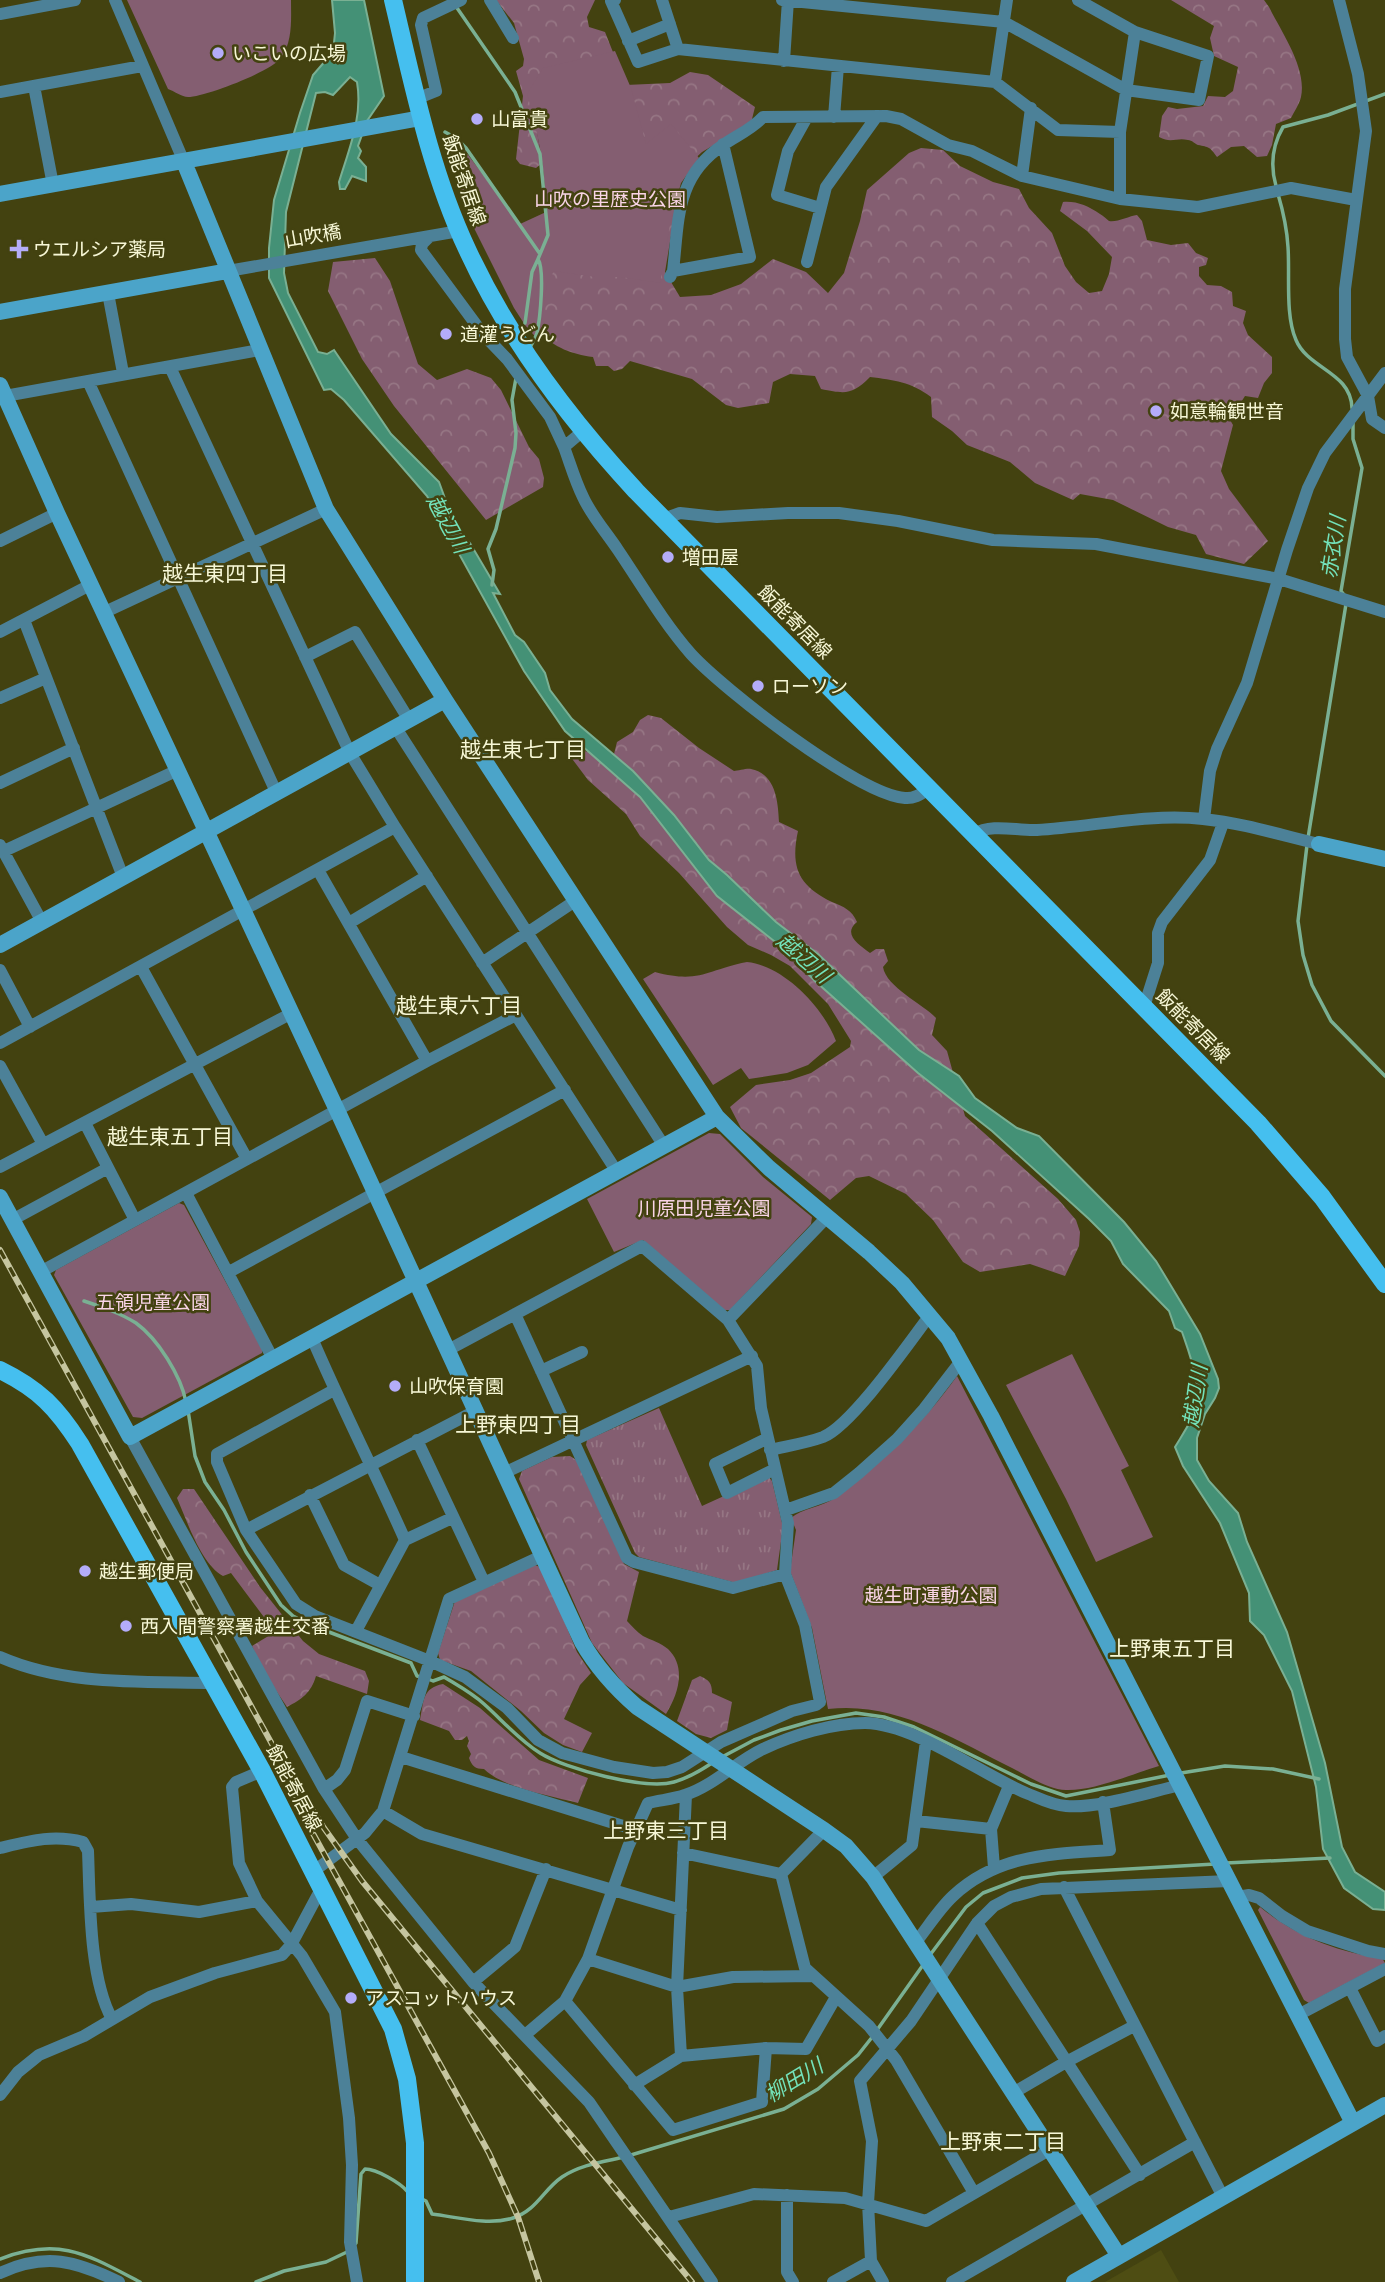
<svg xmlns="http://www.w3.org/2000/svg" width="1385" height="2282" font-family="Figtree,'Noto Sans JP',sans-serif">
  <defs>
    <pattern id="grass-tufts" width="24" height="20" patternUnits="userSpaceOnUse" patternTransform="scale(1.75)"><rect width="24" height="20" fill="#845e71"/><path d="M3 7l-1-3M5 7V3M7 7l1-3M15 17l-1-3M17 17v-4M19 17l1-3" fill="none" stroke="#967684"/></pattern>
    <pattern id="forest-crowns" width="20" height="18" patternUnits="userSpaceOnUse" patternTransform="scale(1.75)"><rect width="20" height="18" fill="#845e71"/><path d="M2 6a3 3 0 1 1 6 0M12 15a3 3 0 1 1 6 0" fill="none" stroke="#967684"/></pattern>
  </defs>
  <rect width="100%" height="100%" fill="#434210"/>
  <path fill="#4e4d13" d="M1161,2250L1179,2282H1105Z"/>
  <path fill="url(#grass-tufts)" d="M659,1408L702,1506L768,1476L772,1481L783,1527L777,1570L736,1583L639,1557L635,1553L586,1445L587,1440Z"/>
  <path fill="url(#forest-crowns)" d="M496,0H595L587,17L589,27L605,32L626,85L670,83L690,72L708,75L755,107L751,123L702,152L688,165L680,181L665,272L680,297L711,295L741,284L773,259L806,272L828,293L844,273L860,221L867,190L909,153L921,148L943,150L960,166L993,182L1019,189L1029,208L1052,233L1065,266L1076,282L1089,293L1102,291L1109,274L1112,257L1087,231L1060,211L1063,202C1077,201 1088,206 1100,214C1104,216 1106,219 1109,221C1116,223 1129,216 1137,215L1142,221L1147,240L1171,245L1188,243L1196,253L1208,258L1206,265L1199,267V276L1207,285L1221,286L1232,292L1233,306L1246,311L1243,323L1248,335L1272,357V373L1264,383L1258,398L1245,396L1236,410L1226,413L1233,425L1221,471L1229,489L1268,541L1244,564L1206,554L1196,535L1168,527L1113,500L1080,494L1073,500L1035,483L1010,462L967,445L952,431L932,417L931,397C911,382 894,380 870,377C852,395 846,394 821,389L815,376L790,374L773,382L769,403L738,408L726,405L692,379L630,361L622,369L614,371L608,366H596L593,357C571,354 556,348 538,332L544,282L550,127L537,131L542,163L536,168L520,164L516,159L523,96L516,71L523,66L524,59L514,23Z
    M1171,0H1264L1269,7C1282,33 1307,68 1301,97C1299,105 1294,112 1291,118L1276,124L1272,145L1267,156L1257,157L1244,146L1231,147L1217,157C1210,147 1209,147 1198,145C1195,144 1192,140 1188,140C1176,137 1172,144 1159,137L1162,116L1168,107L1177,109L1203,106L1208,96L1225,97L1233,91L1238,67L1214,56L1210,38L1214,26Z
    M375,258L390,281L418,364L437,380L467,369L491,378L501,390L529,447L539,459L544,478L543,487L486,520L394,406L362,359L328,291L333,262Z
    M648,715L661,718L699,748L734,771C738,771 747,768 751,769C776,774 778,802 779,822L798,831C790,868 799,886 832,902C844,907 852,910 857,922C842,934 859,945 870,953L876,949H884L888,961L883,967C886,987 923,1004 936,1018L932,1035L947,1051L965,1116L1058,1199L1076,1220L1080,1232L1079,1246L1065,1276L1030,1264L980,1272L963,1262L933,1220L906,1194L869,1176L856,1178L830,1200L741,1128L730,1107L756,1085L790,1080L811,1073L850,1047L851,1041L828,1004L790,966L771,955L748,945L727,927L679,873L640,836L626,814L588,780L567,752L565,740C582,752 594,756 614,754L617,742L633,732L640,720Z
    M570,1456L578,1461L624,1564L639,1572L627,1621C632,1626 637,1632 643,1636C651,1640 661,1643 668,1649C687,1667 678,1695 666,1714L623,1683L592,1643L519,1479L522,1471L552,1457Z
    M183,1489H194L260,1587L303,1641L319,1654L365,1671L369,1681L367,1694L316,1676C311,1693 302,1699 287,1707L263,1671L252,1646L275,1632L231,1573L223,1576C201,1564 187,1521 177,1498Z
    M533,1564L542,1568L577,1652L591,1673L580,1685L564,1719L592,1733L582,1752L563,1745L544,1733L521,1711L471,1671L440,1660L438,1653L455,1601Z
    M700,1676C709,1680 712,1683 712,1693L732,1702L727,1730L711,1738L696,1734L677,1721L692,1680Z
    M443,1684L480,1708L539,1760L588,1778L578,1803C551,1796 503,1788 484,1769C475,1769 472,1766 469,1758L471,1754L467,1746L469,1741L467,1736L462,1740H455L449,1731L420,1720C424,1701 422,1688 443,1684Z"/>
  <path fill="#845e71" d="M127,0H291C291,19 293,41 281,58C272,71 205,97 188,97C182,97 174,91 168,89Z
    M615,51L631,88L646,144L671,124L699,158L681,183L670,224L660,283L621,277H595L554,271L547,283L539,341L525,325L514,308L470,220L442,137L448,136L466,152L520,224L546,212C545,168 539,136 527,94L543,68Z
    M747,962C784,966 823,1007 836,1041L808,1065L787,1073L749,1079L741,1068L713,1085L643,979L655,972C700,984 706,970 747,962Z
    M709,1133L720,1134L763,1177L812,1217L811,1224L730,1310H724L643,1240L614,1252L587,1199Z
    M179,1203L184,1205L262,1349V1353L142,1418L133,1417L54,1275L56,1270Z
    M1072,1354L1129,1466L1121,1470L1153,1537L1096,1562L1066,1499L1006,1385Z
    M957,1376L1159,1766C1132,1774 1094,1791 1066,1790C1049,1790 1028,1776 1012,1768C954,1739 895,1701 828,1709L812,1628L790,1571L796,1530L791,1518C802,1508 822,1507 835,1498C881,1463 924,1423 957,1376Z
    M1260,1907C1296,1936 1337,1952 1382,1958L1385,1963L1309,2003L1304,2000L1258,1910Z"/>
  <path fill="#449176" stroke="#7ab093" stroke-width="2" d="M332,0H364L384,96L367,121L358,146L361,151L358,158L366,167V181L352,176L345,189H340L339,182C349,149 363,117 357,82L350,77L333,95L325,92L316,93L286,212L284,273L288,293L318,352L327,354L334,350L391,434L439,482L447,504L445,510L458,531L470,543L500,594L493,593L515,635L524,642L545,673L550,690L572,719L633,771L674,815L709,860L727,875L776,922L819,955L919,1050L959,1076L975,1098L1017,1128L1039,1136L1124,1222L1156,1261L1200,1334L1218,1379L1219,1388L1215,1398L1205,1414L1197,1438V1460L1209,1481L1238,1513L1247,1542L1287,1632L1325,1763L1342,1847L1355,1872L1385,1892V1910L1373,1909L1344,1888L1323,1849L1316,1787L1292,1691L1264,1635L1250,1621L1249,1593L1220,1523L1183,1466L1175,1447C1181,1437 1187,1428 1192,1418C1204,1390 1191,1358 1182,1332L1175,1328L1169,1311L1123,1264L1111,1241L1089,1219L992,1131L918,1073L815,981L779,945L717,896L640,797L565,731L524,671L427,496L344,400L331,389L324,390L269,278V248L274,200L300,113L313,75L333,52L335,33Z"/>
  <g fill="none" stroke-linecap="round" stroke-linejoin="round">
    <path stroke="#7ab093" stroke-width="3.5" d="M455,5L515,92L540,154L548,235L538,259C545,270 540,319 537,333C535,339 532,344 529,349
      M445,132L456,138L466,148L540,254
      M1276,186C1270,165 1272,146 1283,127L1328,115L1385,94
      M1278,194C1283,211 1287,229 1288,247C1290,275 1285,315 1296,340C1308,369 1351,372 1352,408
      M525,323L532,272L538,259
      M492,585L494,570L488,549L496,529L515,448L516,433L512,400L516,378
      M1345,596L1341,591L1362,468L1353,439V423
      M1308,838L1346,604
      M1307,845L1298,921L1303,955L1312,985L1331,1021L1385,1076
      M84,1301C102,1307 120,1313 136,1323C158,1339 181,1376 186,1402
      M188,1410L195,1456L205,1482L224,1510L246,1552L281,1605L293,1616L313,1626L411,1663L417,1676L421,1677
      M428,1679L433,1681L444,1677C457,1685 472,1693 484,1704C502,1720 519,1740 540,1753C565,1769 645,1790 674,1782C688,1778 700,1771 712,1763
      M722,1757L754,1740L781,1730L812,1721L856,1713L884,1717L914,1727L1031,1784L1066,1796L1170,1775
      M1181,1773L1225,1766L1273,1769L1319,1779
      M1226,1863L1330,1858
      M930,1955L966,1907L983,1893L1022,1878L1059,1873L1215,1864
      M877,2030L923,1965
      M631,2155L784,2109L818,2089L858,2055L873,2036
      M420,2198L426,2201L432,2214C457,2217 488,2226 513,2218C537,2210 543,2190 562,2177C580,2165 602,2162 624,2157
      M354,2245L356,2243L361,2174L365,2169C377,2169 400,2183 407,2191
      M0,2259C60,2236 88,2255 140,2282
      M256,2282L284,2271L326,2262L349,2251"/>
    <path stroke="#4c8198" stroke-width="12" d="M115,0L184,162
      M490,0L513,38
      M615,0L611,1L638,62L678,49
      M662,0L678,49L995,82L1058,130L1120,132
      M782,0L1004,22L1126,90L1199,100L1208,56L1135,32L1078,0
      M1339,0L1358,74L1366,131L1345,289V339L1347,357L1368,396L1372,419L1385,428
      M0,14L75,0
      M628,41L670,24
      M784,61L788,0
      M995,82L1007,0
      M34,86L53,185
      M0,92L142,66
      M416,99L436,91L421,25L423,18L461,0
      M807,117L788,151L777,195L820,208
      M834,117L838,66
      M1022,176L1031,108
      M1120,199V132L1135,32
      M430,236L422,244L421,250L483,334L507,359L550,417L564,447
      M807,262L826,187L877,116
      M228,271L459,231
      M673,271L750,257L723,144
      M670,277L673,271C679,220 675,177 723,145C737,135 751,130 763,117L886,116L901,119L948,145L972,151L1022,176L1120,199L1198,207L1291,188L1356,200
      M108,293L123,373
      M170,367L350,753L395,827L617,1172
      M88,381L277,794
      M5,396L260,350
      M583,431L564,447C570,463 575,481 583,497C591,515 606,532 618,550C641,584 663,622 691,654C723,689 859,795 905,798C914,799 921,794 929,789
      M663,519L680,513L717,517L788,513H839L898,521L993,540L1096,544L1279,579L1385,612
      M0,541L57,513
      M105,612L326,509
      M24,620L123,877
      M0,632L90,585
      M305,657L355,632L409,720
      M0,698L46,678
      M396,728L664,1146
      M0,783L74,748
      M1204,819L1210,771L1217,749L1247,683L1287,550L1308,488L1325,453L1385,373
      M973,834C994,823 1015,831 1037,830C1091,827 1149,813 1203,819C1242,823 1281,835 1319,844
      M0,845L42,922
      M4,851L178,770
      M318,870L427,1061
      M349,923L427,876
      M482,963L575,901
      M141,967L247,1159
      M0,970L30,1027
      M1144,1007L1158,963V933L1162,922L1210,860L1223,823
      M0,1043L395,827
      M0,1066L43,1144
      M85,1123L135,1220
      M0,1167L292,1013
      M186,1193L273,1359
      M12,1220L108,1168
      M42,1271L427,1061L516,1015
      M229,1272L565,1090
      M515,1314L627,1558L634,1562L733,1588L785,1574
      M728,1320L828,1216
      M312,1338C341,1406 375,1472 405,1540
      M541,1371L582,1352
      M334,1390L217,1454V1462L246,1530L296,1604L315,1616L430,1661L465,1677L507,1708L538,1740L562,1753L614,1767L653,1773L667,1772L682,1767L721,1742L792,1711L816,1705L820,1702L805,1625L785,1574L788,1523L761,1408L757,1366L728,1320L642,1246L448,1350
      M130,1437L324,1789L357,1839L473,1982L589,2102L712,2282
      M768,1438L715,1464L727,1493L775,1469
      M417,1440L484,1582
      M770,1450C787,1446 807,1443 823,1437C852,1425 909,1343 930,1315
      M506,1472L752,1356
      M310,1495L344,1565L380,1585
      M786,1510L834,1493L859,1473L897,1439L924,1409L961,1361
      M246,1530L477,1410
      M356,1631L405,1540L452,1518
      M0,1657C66,1686 142,1681 213,1683
      M401,1757L636,1830
      M262,1771L236,1782L232,1787L239,1863L257,1901L302,1956L335,2012L349,2118L352,2165L350,2242L357,2282
      M324,1789L337,1780L345,1770L367,1701L414,1716
      M383,1811L422,1834L681,1910
      M916,1821L991,1829
      M0,1848C29,1841 54,1834 83,1842L88,1851C90,1899 89,1978 112,2019
      M683,1853L781,1874
      M994,1868L991,1829L1009,1786
      M314,1871L365,1833L383,1811L449,1599L544,1555
      M781,1874L805,1968L869,2026L896,2060L974,2193
      M781,1874L824,1830
      M873,1877L912,1845L926,1741
      M1064,1887L1223,2197
      M1237,1897L1249,1895L1259,1898L1282,1916L1307,1931L1368,1951L1385,1954
      M91,1907L131,1904L199,1912L257,1901
      M977,1923L1140,2175
      M916,1942C928,1927 939,1909 953,1896C998,1854 1052,1854 1110,1850L1103,1802
      M588,1959L677,1987L733,1977L812,1976
      M473,1982L515,1947L546,1869
      M1350,1988L1377,2041L1385,2036
      M565,2001L673,2130L762,2102L766,2048
      M1298,2015L1385,1969
      M525,2035L565,2001L588,1959L628,1847L648,1803C660,1800 674,1799 685,1795C713,1786 736,1762 763,1749C793,1735 832,1723 865,1723C915,1724 979,1773 1026,1793C1039,1798 1051,1805 1066,1806C1097,1809 1149,1792 1181,1785
      M681,2056L677,1987L686,1795
      M634,2085L681,2056L766,2048L806,2049L836,1997
      M1013,2093L1066,2062L1134,2026
      M0,2095L18,2072L39,2055L84,2036L150,1997L215,1973L282,1955L291,1945L322,1887
      M787,2195V2272L793,2282
      M669,2217L754,2194L845,2198L926,2221L1049,2150
      M0,2273C46,2252 76,2261 119,2282
      M833,2282L871,2261
      M883,2282L871,2261L868,2203L872,2141L860,2081L911,2021L977,1923L994,1906L1011,1897L1041,1889L1229,1881
      M952,2282L1195,2142"/>
    <path stroke="#4ba4c9" stroke-width="16" d="M184,162L326,509L445,700L717,1117L769,1168L869,1252L902,1283L948,1338L991,1416L1353,2123
      M0,194L421,118
      M0,312L228,271
      M0,385L57,513L337,1110L582,1642C597,1668 614,1687 637,1707L824,1830L846,1846L873,1877L1119,2256
      M1319,844L1385,859
      M0,945L445,700
      M0,1197L130,1437L717,1117
      M1074,2282L1385,2105"/>
    <path stroke="#45bfef" stroke-width="18" d="M393,0C413,84 430,170 467,249C508,338 569,419 636,491L1258,1123L1322,1197L1385,1284
      M0,1370C39,1389 57,1408 80,1444L262,1771L393,2029L407,2079L415,2143V2282"/>
    <defs>
      <path id="rail" d="M0,1250L278,1755L324,1828L362,1881L692,2282
        M294,1799L489,2153L518,2217L539,2282"/>
    </defs>
    <use href="#rail" stroke="#c5c59f" stroke-width="6"/>
    <use href="#rail" stroke="#434210" stroke-width="3.5" stroke-dasharray="10" stroke-linecap="butt"/>
  </g>
  <g fill="#b4acf9" stroke="#434210" stroke-width="2.5">
    <circle cx="218" cy="53" r="7"/>
    <circle cx="477" cy="119" r="7"/>
    <path d="M15.5 238.5h7v7h7v7h-7v7h-7v-7h-7v-7h7z"/>
    <circle cx="446" cy="334" r="7"/>
    <circle cx="1156" cy="411" r="7"/>
    <circle cx="668" cy="557" r="7"/>
    <circle cx="758" cy="686" r="7"/>
    <circle cx="395" cy="1386" r="7"/>
    <circle cx="85" cy="1571" r="7"/>
    <circle cx="126" cy="1626" r="7"/>
    <circle cx="351" cy="1998" r="7"/>
  </g>
  <g text-anchor="middle" dominant-baseline="central" stroke-width="5" stroke-linejoin="round" paint-order="stroke">
    <g font-size="19" fill="#f7f7d6" stroke="#434210" text-anchor="start">
      <text x="232" y="53">いこいの広場</text>
      <text x="491" y="119">山富貴</text>
      <text x="33" y="249">ウエルシア薬局</text>
      <text x="460" y="334">道灌うどん</text>
      <text x="1170" y="411">如意輪観世音</text>
      <text x="682" y="557">増田屋</text>
      <text x="772" y="686">ローソン</text>
      <text x="409" y="1386">山吹保育園</text>
      <text x="99" y="1571">越生郵便局</text>
      <text x="140" y="1626">西入間警察署越生交番</text>
      <text x="365" y="1998">アスコットハウス</text>
    </g>
    <g font-size="19" fill="#f7f7d6" stroke="#434210">
      <text transform="translate(464 180) rotate(71)">飯能寄居線</text>
      <text transform="translate(313 236) rotate(-10)">山吹橋</text>
      <text transform="translate(795 622) rotate(45)">飯能寄居線</text>
      <text transform="translate(1193 1026) rotate(45)">飯能寄居線</text>
      <text transform="translate(294 1788) rotate(62)">飯能寄居線</text>
    </g>
    <g font-size="19" fill="#f9d4e6" stroke="#434210">
      <text x="610" y="199">山吹の里歴史公園</text>
      <text x="704" y="1208">川原田児童公園</text>
      <text x="153" y="1302">五領児童公園</text>
      <text x="931" y="1595">越生町運動公園</text>
    </g>
    <g font-size="21" font-style="italic" fill="#73e2ba" stroke="#434210">
      <text transform="translate(448 524) rotate(61)">越辺川</text>
      <text transform="translate(1333 547) rotate(-81)">赤衣川</text>
      <text transform="translate(804 958) rotate(41)">越辺川</text>
      <text transform="translate(1195 1396) rotate(-82)">越辺川</text>
      <text transform="translate(794 2080) rotate(-31)">柳田川</text>
    </g>
    <g font-size="21" fill="#f7f7d6" stroke="#434210">
      <text x="225" y="573">越生東四丁目</text>
      <text x="523" y="749">越生東七丁目</text>
      <text x="459" y="1005">越生東六丁目</text>
      <text x="170" y="1136">越生東五丁目</text>
      <text x="518" y="1424">上野東四丁目</text>
      <text x="1172" y="1648">上野東五丁目</text>
      <text x="666" y="1830">上野東三丁目</text>
      <text x="1003" y="2141">上野東二丁目</text>
    </g>
  </g>
</svg>
